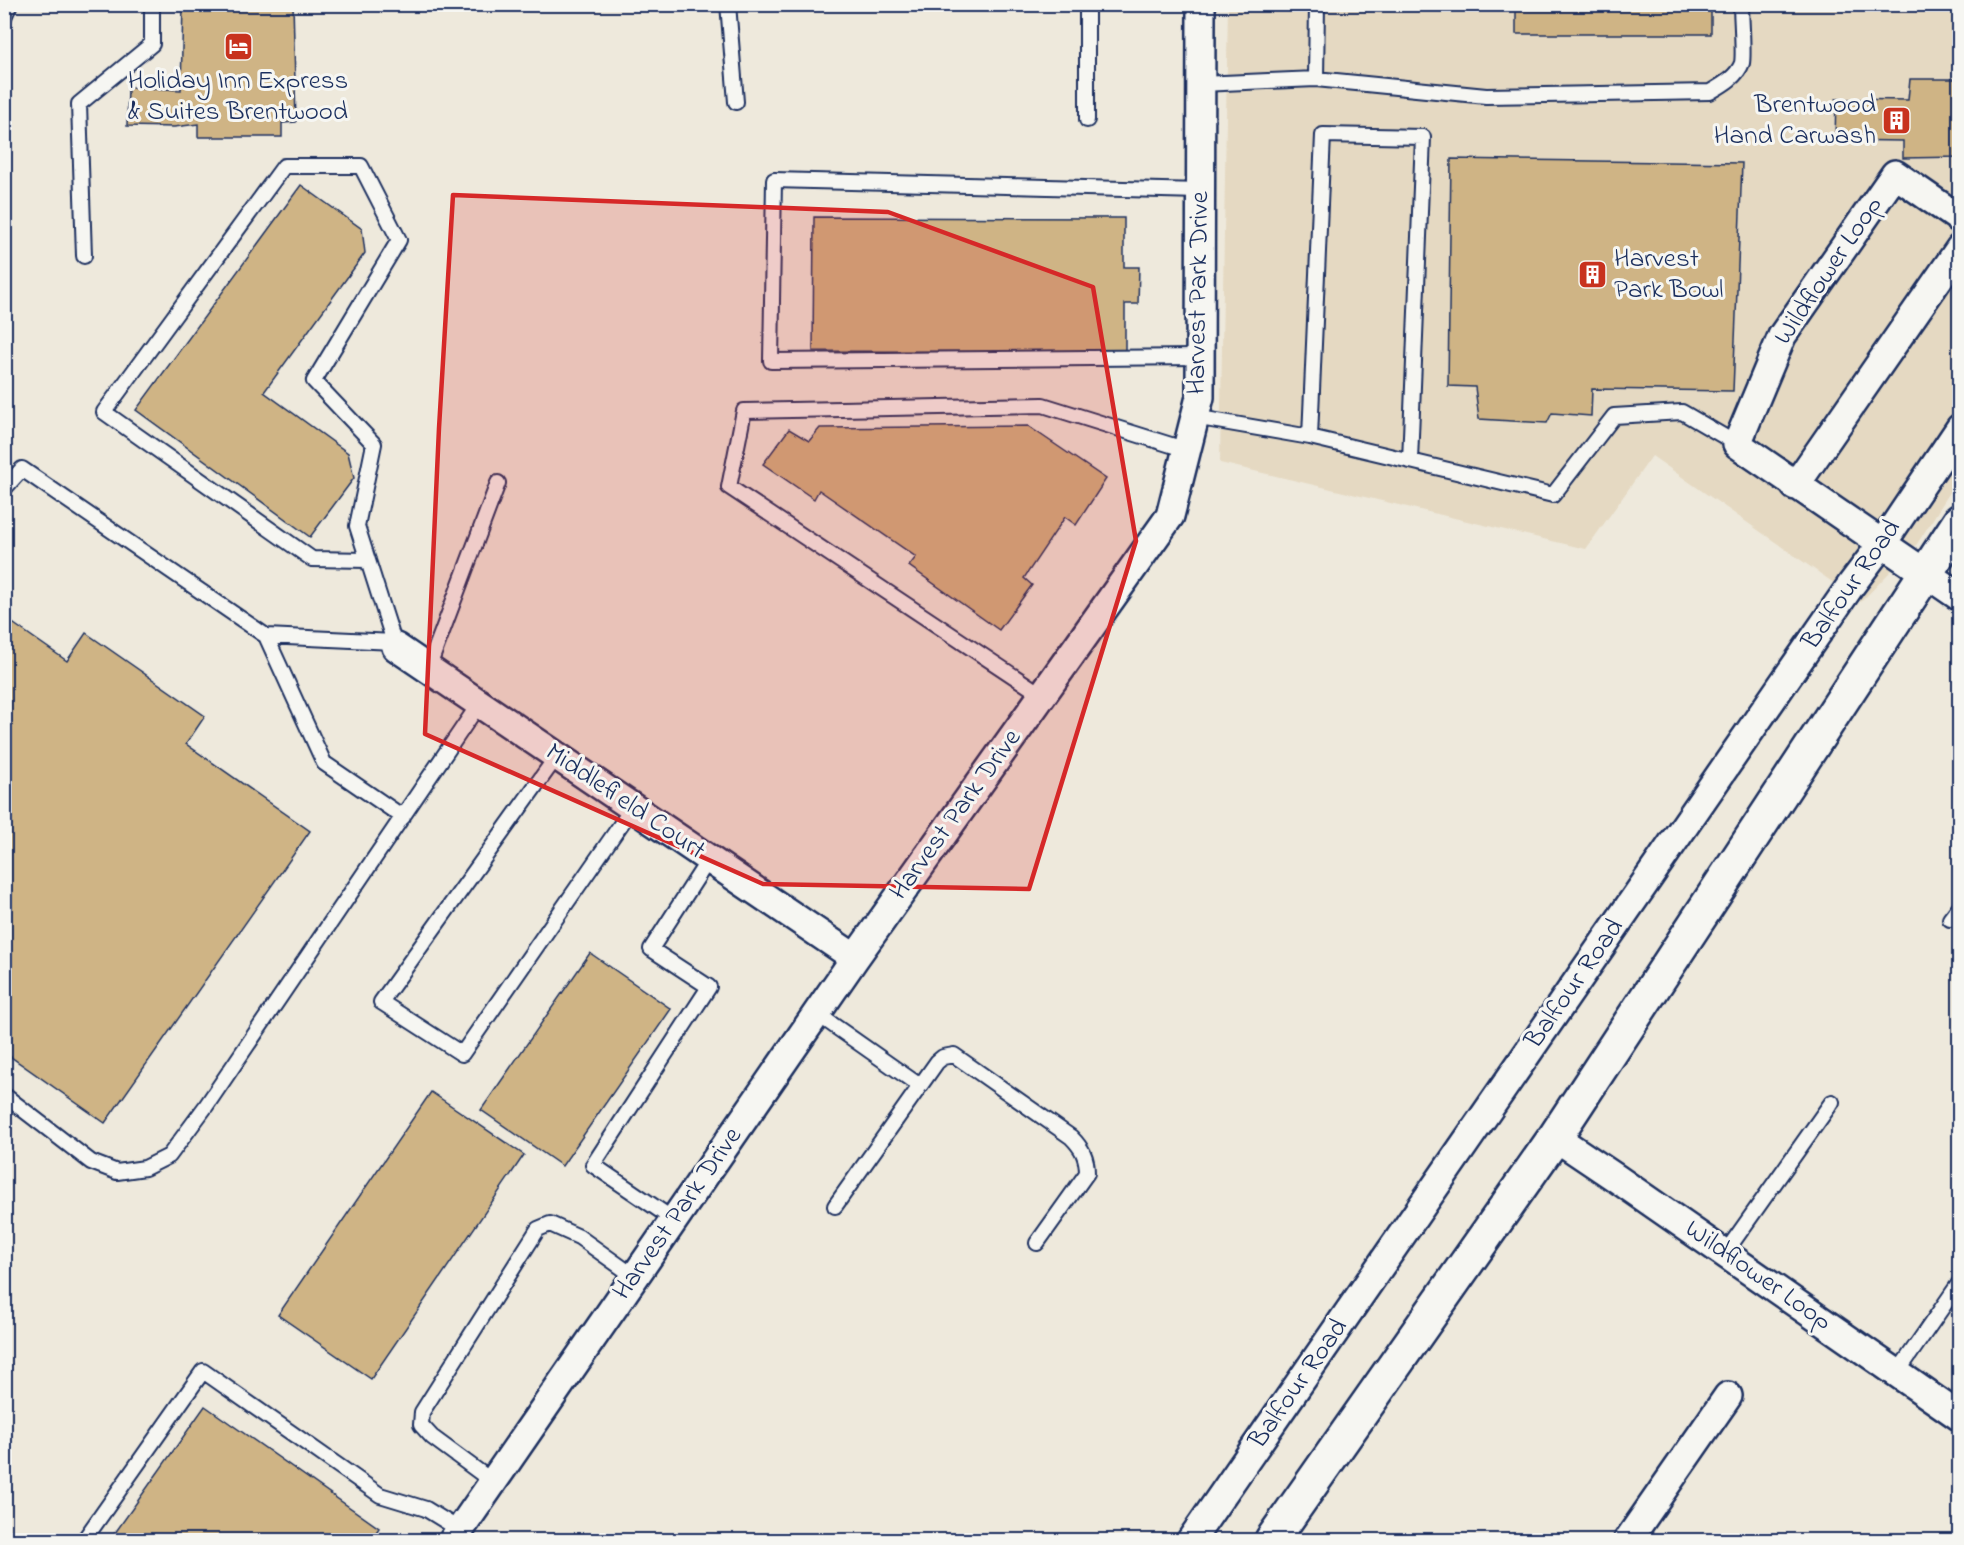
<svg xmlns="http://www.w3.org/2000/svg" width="1964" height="1545" font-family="'Indie Flower',sans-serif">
  <rect width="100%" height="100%" fill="#eee9dc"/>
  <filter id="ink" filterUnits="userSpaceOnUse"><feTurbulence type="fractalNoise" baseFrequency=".0167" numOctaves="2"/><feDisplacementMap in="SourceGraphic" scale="12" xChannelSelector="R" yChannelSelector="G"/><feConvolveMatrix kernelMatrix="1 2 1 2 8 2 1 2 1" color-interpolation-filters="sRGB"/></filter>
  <g filter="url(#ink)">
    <path fill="#e5d9c2" d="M1228,5H1959V478L1917,544L1861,602L1652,456L1586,549L1220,463Z"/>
    <path fill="#cfb485" stroke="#1b2f5e" stroke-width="1.5" d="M183,4H293L296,122L282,123V137H198V124L174,127L127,126L128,87L181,90Z
      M1516,4H1711V34H1516Z
      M1910,79H1958L1956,102H1960V157L1903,158V141L1835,140L1836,99L1908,100Z
      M1451,159L1742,163L1733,391L1592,389L1591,416L1552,413L1547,423L1479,419L1475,387L1448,386Z
      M301,185L362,229L365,253L264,392L348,453L354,478L310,537L136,410Z
      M814,217L1124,218V267H1139L1138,304H1125V352L813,351Z
      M1028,426L1106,479L1076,525L1065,517L1024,578L1032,585L999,630L909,566L916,557L819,490L814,499L763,464L789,429L809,441L820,428Z
      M4,617L67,661L86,633L205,716L186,744L310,831L105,1123L4,1052Z
      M590,953L671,1009L562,1166L481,1110Z
      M431,1092L524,1155L371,1379L278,1315Z
      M205,1406L379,1528L371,1540H110Z"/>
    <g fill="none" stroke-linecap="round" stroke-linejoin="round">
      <defs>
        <path id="lane" d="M728,4L736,102
          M1087,4V120
          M4,17L10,4
          M1316,79L1486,96L1710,92C1722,85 1737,77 1742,63C1744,53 1741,17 1741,4
          M1201,84L1316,79L1317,4
          M84,256L79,104L152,44V7L150,4
          M1200,357L771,361L774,180L1200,191
          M1194,417L1310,437L1553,495L1614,416L1682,412L1737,444
          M1310,437L1323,135L1423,137L1410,461
          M4,489L22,469L266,636
          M368,560L312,559L104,412L284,166H361L399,240L314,381L374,444L357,526L394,642L396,647
          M394,642L266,636L324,763L403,817
          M428,669L498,483
          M1042,695L729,487L744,411L1043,405L1187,450
          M557,756L381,1002L462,1054L633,807
          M1950,919L1960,906
          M816,1013L920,1086
          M4,1095L91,1162L117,1172L145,1168L169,1156L206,1106L479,704
          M835,1206L937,1062L943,1057L954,1055L1071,1137C1082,1148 1087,1157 1087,1173L1037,1243
          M674,1220L593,1165L709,987L651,949L709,859
          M1725,1253L1832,1102
          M1897,1373L1960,1282
          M493,1482L432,1437L421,1425L422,1412L538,1229L550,1224L579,1237L635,1277
          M84,1540L203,1371L380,1495L426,1509L460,1530"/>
        <path id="street" d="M1960,219L1895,174L1782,336L1737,444L1960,597
          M1795,486L1960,248
          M396,647L855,958
          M1555,1137L1616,1178L1960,1417
          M453,1540L855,958L1170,516L1200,397L1201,4
          M1191,1540L1851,585L1882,544L1960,428
          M1628,1540L1728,1396"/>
        <path id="secondary" d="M1272,1540L1555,1137L1960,521"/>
      </defs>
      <use href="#lane" stroke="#1b2f5e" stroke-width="18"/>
      <use href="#street" stroke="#1b2f5e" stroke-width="32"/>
      <use href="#secondary" stroke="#1b2f5e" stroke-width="38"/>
      <use href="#lane" stroke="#f6f6f2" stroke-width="14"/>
      <use href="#street" stroke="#f6f6f2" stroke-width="27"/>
      <use href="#secondary" stroke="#f6f6f2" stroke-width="33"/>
    </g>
  </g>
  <path fill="#d62828" fill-opacity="0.2" stroke="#d62828" stroke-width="4.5" stroke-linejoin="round" d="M453,195L888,212L1093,287L1136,541L1029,889L763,884L425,734L439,428Z"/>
  <defs>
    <symbol id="hotel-square" viewBox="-11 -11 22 22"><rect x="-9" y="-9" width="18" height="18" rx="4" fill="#c8321e" stroke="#f6f6f2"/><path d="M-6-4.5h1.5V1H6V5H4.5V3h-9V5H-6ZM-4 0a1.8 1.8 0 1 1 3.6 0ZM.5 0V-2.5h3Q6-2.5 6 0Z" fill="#fff"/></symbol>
    <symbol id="building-square" viewBox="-11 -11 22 22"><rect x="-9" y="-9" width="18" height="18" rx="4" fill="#c8321e" stroke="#f6f6f2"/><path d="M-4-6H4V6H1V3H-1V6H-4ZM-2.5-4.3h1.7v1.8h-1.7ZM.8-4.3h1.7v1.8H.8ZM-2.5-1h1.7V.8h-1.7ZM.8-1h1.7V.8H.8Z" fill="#fff"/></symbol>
  </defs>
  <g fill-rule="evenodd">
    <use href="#hotel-square" x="222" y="30" width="33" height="33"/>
    <use href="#building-square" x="1880" y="104" width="33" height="33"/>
    <use href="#building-square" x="1576" y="258" width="33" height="33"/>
  </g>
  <g text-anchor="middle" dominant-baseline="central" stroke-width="6" stroke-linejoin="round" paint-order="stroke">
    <g font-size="27" fill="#1b2f5e" stroke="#f6f6f2">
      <text x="238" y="81">Holiday Inn Express<tspan x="238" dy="31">&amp; Suites Brentwood</tspan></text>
      <text x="1876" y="105" text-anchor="end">Brentwood<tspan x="1876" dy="31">Hand Carwash</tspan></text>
      <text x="1614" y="259" text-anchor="start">Harvest<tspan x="1614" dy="31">Park Bowl</tspan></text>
    </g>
    <g font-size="27" fill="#1b2f5e" stroke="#f6f6f2">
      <text transform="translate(1829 271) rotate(-56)">Wildflower Loop</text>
      <text transform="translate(1199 293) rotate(-89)">Harvest Park Drive</text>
      <text transform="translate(1852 585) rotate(-55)">Balfour Road</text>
      <text transform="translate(625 802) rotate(34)">Middlefield Court</text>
      <text transform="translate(956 815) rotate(-54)">Harvest Park Drive</text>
      <text transform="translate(1575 984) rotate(-55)">Balfour Road</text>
      <text transform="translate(678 1214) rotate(-55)">Harvest Park Drive</text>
      <text transform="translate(1758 1276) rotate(35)">Wildflower Loop</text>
      <text transform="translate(1299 1384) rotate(-55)">Balfour Road</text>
    </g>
  </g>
  <rect width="1964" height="1545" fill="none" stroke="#f6f6f2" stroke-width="24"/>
  <rect x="12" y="12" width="1940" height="1521" fill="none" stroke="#1b2f5e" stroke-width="2" filter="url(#ink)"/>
</svg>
